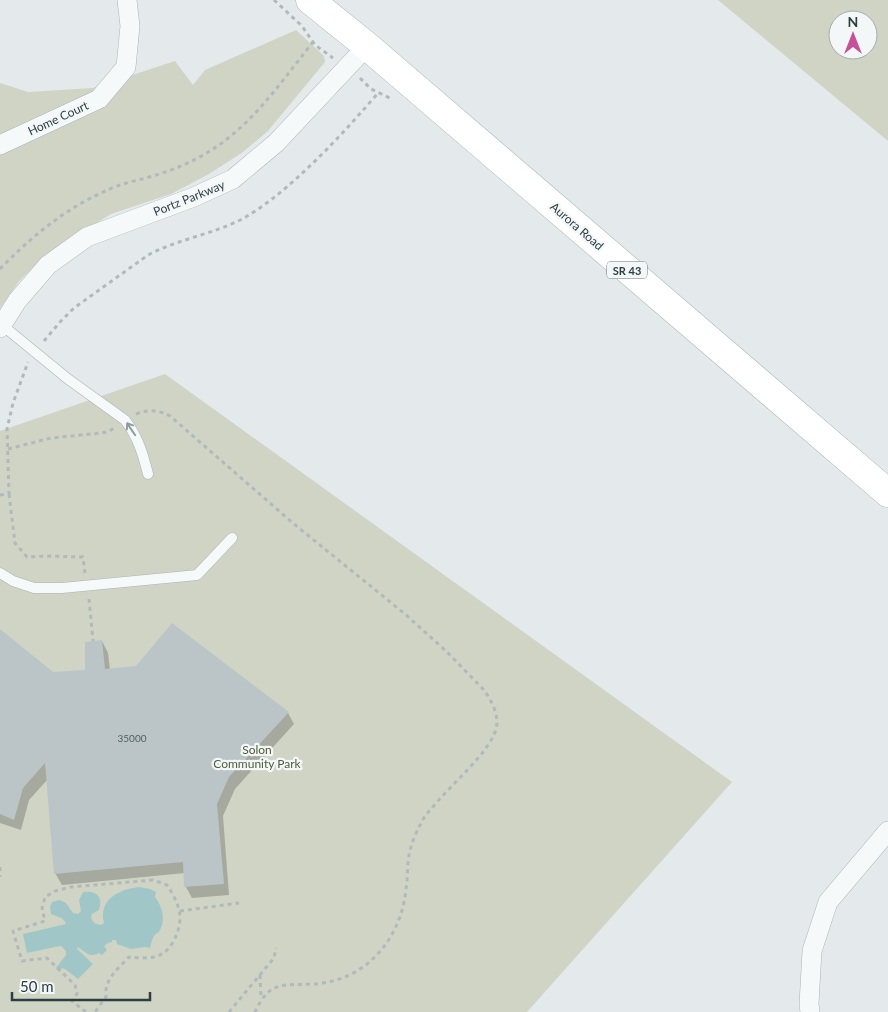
<svg xmlns="http://www.w3.org/2000/svg" width="888" height="1012" font-family="Lato,sans-serif">
  <rect width="100%" height="100%" fill="#e4eaeb"/>
  <path fill="#d0d4c5" fill-rule="evenodd" d="M718,0H888V141ZM838,20H868V50H838Z
    M296,30L324,56L325,62L268,131L243,152L209,174L171,194L111,214L46,255L20,280L0,308V83L28,92L93,88L175,61L193,85L205,70Z
    M165,374L732,782L527,1012H0V431Z"/>
  <path fill="#a1c6c8" d="M139,887L150,889L156,892L155,897C162,906 166,919 160,930C156,936 159,930 154,936C152,939 151,944 150,948L146,947L131,949L117,944L116,940H112V942L108,943L104,946L107,950L102,955L99,953C90,958 85,952 78,947L77,949L93,964L78,979L65,969L62,968L59,971L56,968L66,955V951L61,946L55,947L27,953L23,934L66,924C64,917 57,917 51,914L50,907L52,902L60,900L66,903L73,913L78,914L81,911L79,900L83,892C95,890 104,896 99,910L92,914L91,917C93,923 95,924 101,925L104,923C98,899 120,889 139,887Z"/>
  <path fill="#0003" d="M0,630L52,673L86,672L102,641L108,653L110,670L288,713L294,724L235,789L223,816L229,895L192,898L186,887L185,873L62,885L55,873L48,779L29,800L21,830L0,823Z"/>
  <path fill="#bbc5c7" d="M172,623L289,712L229,777L217,804L224,884L184,887L183,862L54,874L45,763L23,788L14,820L0,814V629L53,672L85,670V642L102,640L105,669L136,666Z"/>
  <g fill="none" stroke-linecap="round" stroke-linejoin="round">
    <defs>
      <path id="service" d="M2,325L68,379L125,420C138,437 143,454 148,474
        M0,573L13,581L34,588H62L197,575L232,538"/>
      <path id="minor" d="M0,145L99,99L126,67L130,26L127,0
        M0,328L17,301L48,265L87,237L194,197L233,179L276,143L367,46
        M810,1012L809,1004L812,951L828,902L888,831"/>
      <path id="primary" d="M310,0L367,46L888,493"/>
    </defs>
    <use href="#service" stroke="#a9b3b5" stroke-width="11"/>
    <use href="#minor" stroke="#a9b3b5" stroke-width="20"/>
    <use href="#primary" stroke="#a4b3b6" stroke-width="29"/>
    <path stroke="#b1b9bb" stroke-width="3" stroke-dasharray="4 4" stroke-linecap="butt" d="M274,0L302,26L315,45L333,58
      M360,78L371,89L392,99
      M0,269C32,236 67,207 110,189C120,184 131,182 142,179C161,174 179,168 196,159C248,132 277,87 313,42
      M44,341L60,322L74,308L148,255C176,240 209,235 238,221C251,215 264,205 276,196C314,165 347,129 379,92
      M136,414C148,409 159,410 170,416L294,524L405,614L446,651L484,690C491,700 500,716 496,729C494,737 488,745 483,752C469,770 452,785 437,802C431,809 425,815 421,823C416,833 411,844 409,855C407,866 408,878 406,889C403,919 390,945 367,964C352,976 333,983 314,984C284,986 270,979 255,1012
      M8,449L51,438L101,433L108,432L114,428
      M9,494L15,543L27,557L46,556L83,557L85,573
      M0,495L9,494L7,429L13,403L28,362
      M89,599L93,641
      M0,867V877
      M180,911L239,903
      M260,975L261,999
      M86,1012L72,1001L77,994L75,985L47,958L22,961L13,931L45,921L42,908L45,897L55,891L71,887L153,880L167,885C172,893 177,901 179,910C183,924 174,949 160,955C151,959 139,958 129,957C117,970 104,979 106,997L95,1012
      M229,1012L274,958L276,948"/>
    <use href="#service" stroke="#f6f9f9" stroke-width="10"/>
    <use href="#minor" stroke="#f6f9f9" stroke-width="19"/>
    <use href="#primary" stroke="#fff" stroke-width="28"/>
  </g>
  <defs><path id="oneway-shaft" d="M-6 0H5M1.5-3L5.5 0L1.5 3" fill="none" stroke-width="1.6" stroke-linecap="round" stroke-linejoin="round" transform="scale(1.25)"/></defs>
  <use stroke="#919c9e" href="#oneway-shaft" transform="translate(131 429) rotate(-124)"/>
  <g text-anchor="middle" dominant-baseline="central" stroke-width="4.5" stroke-linejoin="round" paint-order="stroke">
    <g font-size="10" fill="#506063">
      <text x="132" y="738">35000</text>
    </g>
    <rect fill="#f3f7f8" stroke="#687679" stroke-width="1" x="607" y="261.5" width="40" height="17" rx="4"/>
    <g font-size="11" font-weight="bold" fill="#2c3e42">
      <text x="627" y="270">SR 43</text>
    </g>
    <g font-size="12" fill="#2c3e42" stroke="#f3f7f8">
      <text transform="translate(58 118) rotate(-25)">Home Court</text>
      <text transform="translate(189 198) rotate(-22)">Portz Parkway</text>
      <text transform="translate(577 226) rotate(41)">Aurora Road</text>
    </g>
    <g font-size="12" fill="#505d3a" stroke="#f3f7f8">
      <text x="257" y="749">Solon<tspan x="257" dy="14">Community Park</tspan></text>
    </g>
  </g>
  <g transform="translate(853 35)"><circle r="24" fill="#f3f7f8" stroke="#a3adaf"/>
  <path d="M0-4L9 19L0 12L-9 19Z" fill="#c75198"/>
  <text y="-8" font-size="14" font-weight="bold" text-anchor="middle" fill="#2c3e42">N</text>
  </g>
  <path d="M12 992v8h138v-8" fill="none" stroke="#2c3e42" stroke-width="2.5"/>
  <text x="20" y="992" font-size="15" fill="#2c3e42" stroke="#f3f7f8" stroke-width="4" paint-order="stroke">50 m</text>
</svg>
